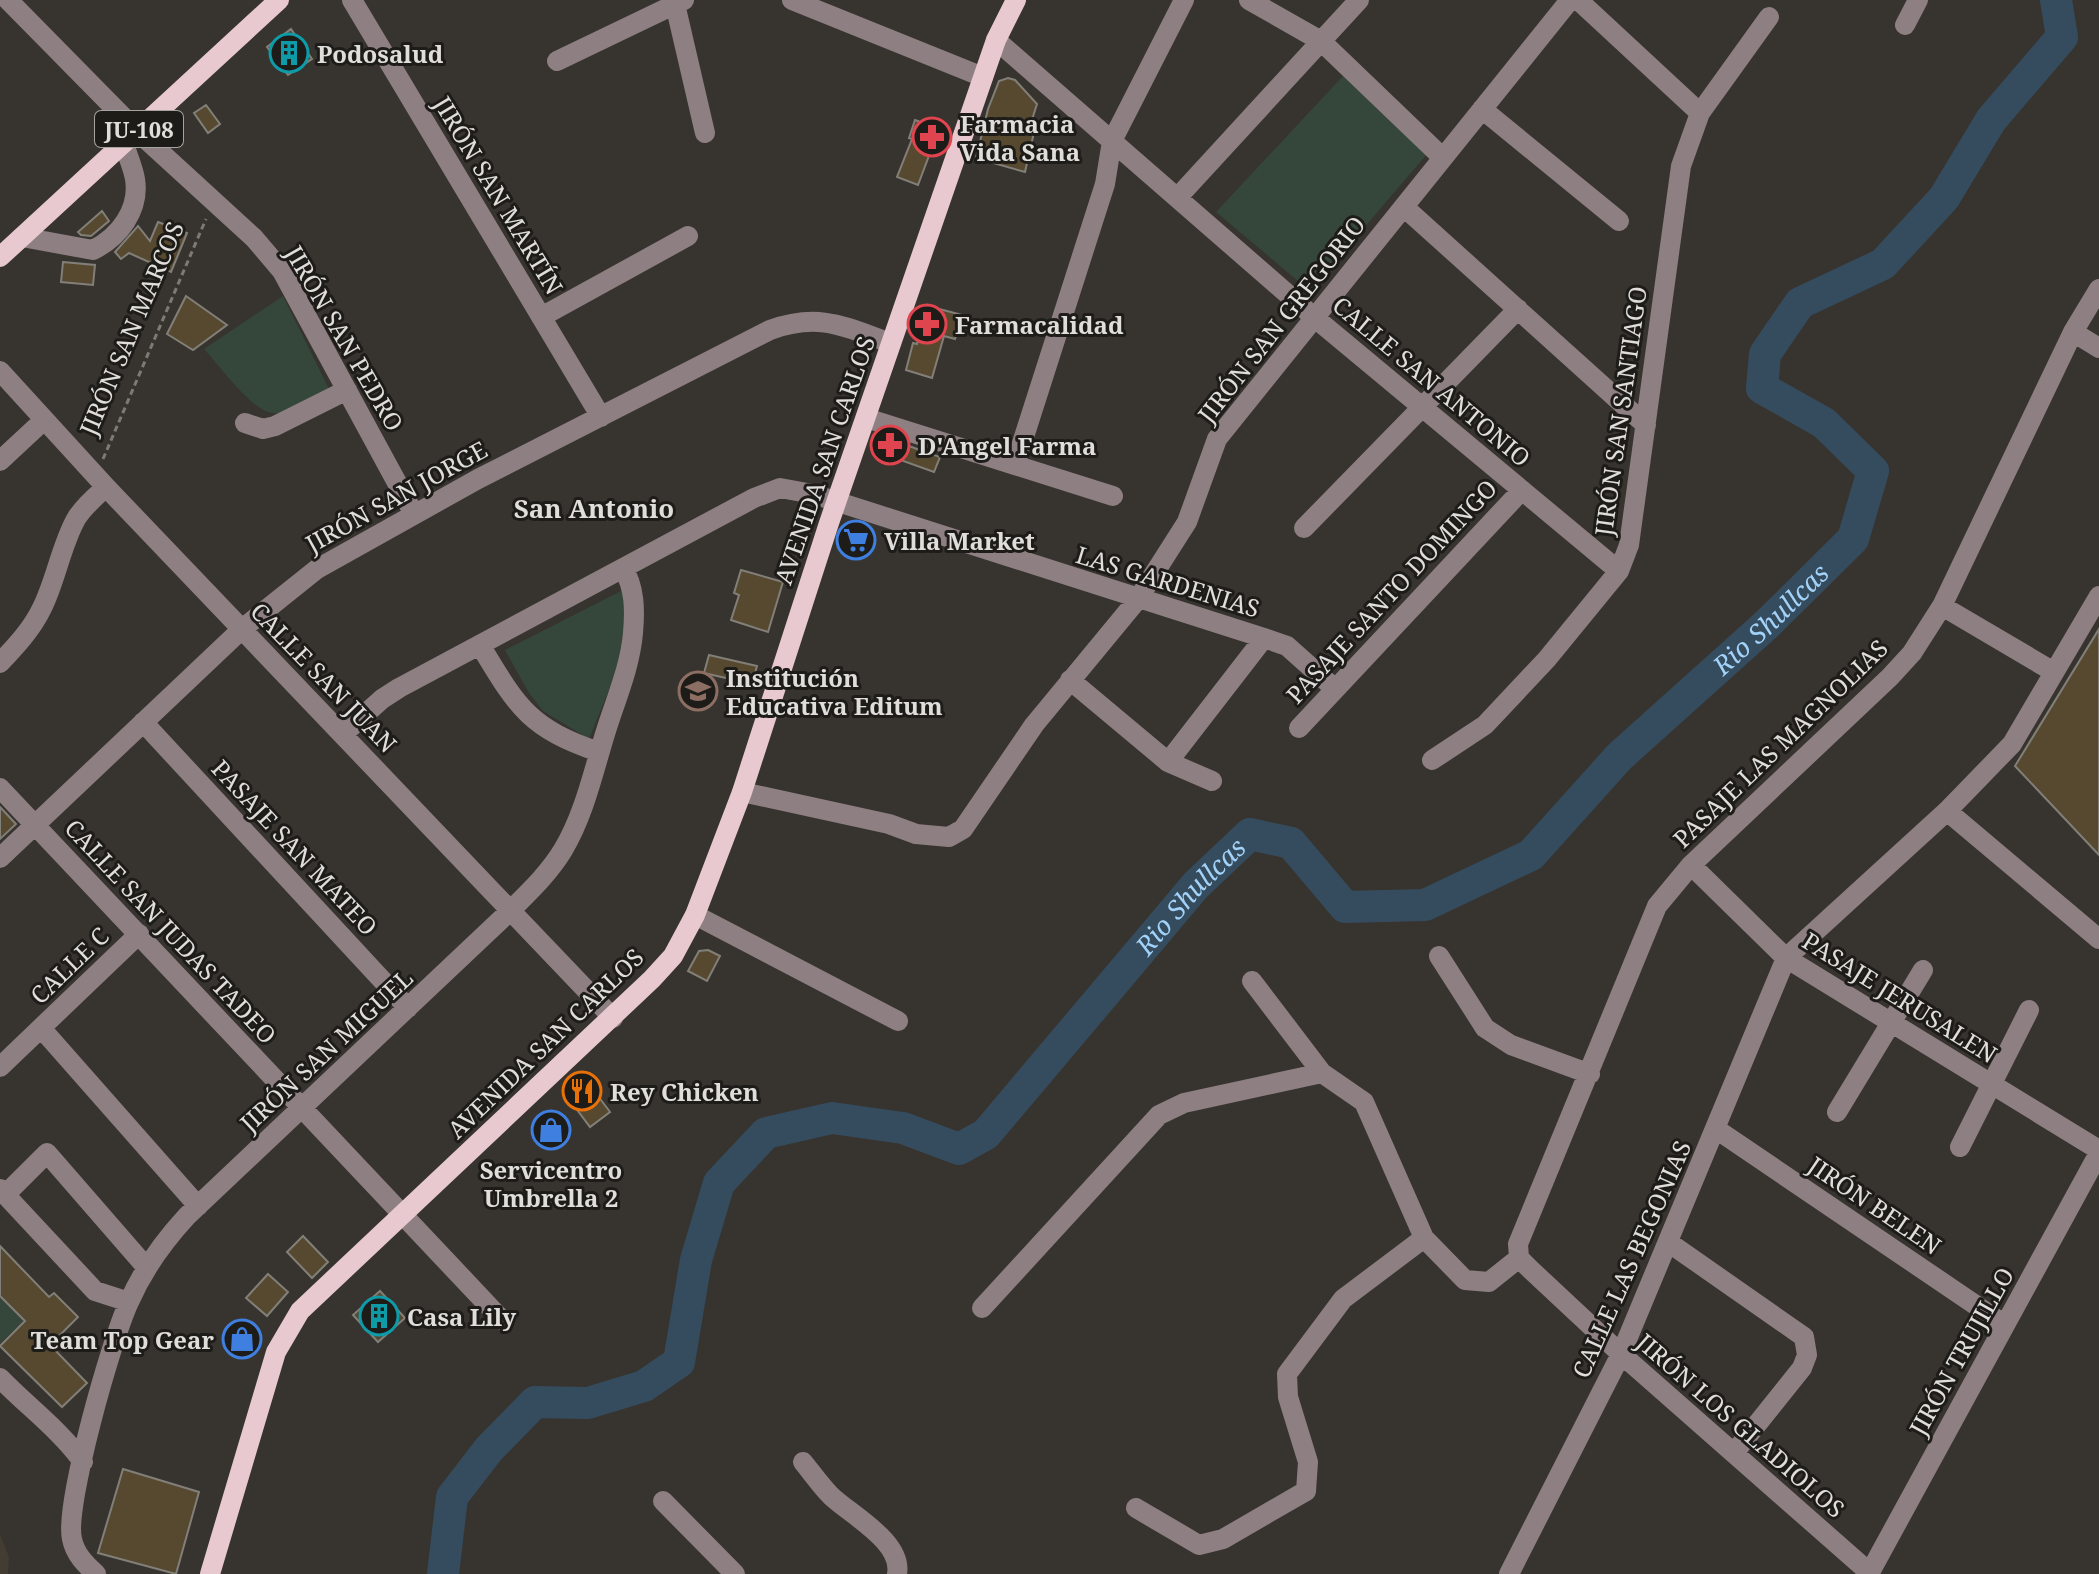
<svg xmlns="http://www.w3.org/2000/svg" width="2099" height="1574" font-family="'Noto Serif',serif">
  <rect width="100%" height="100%" fill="#37342f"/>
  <path fill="#423c32" d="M0,1534L9,1557L8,1574H0Z"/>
  <path fill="#35463a" d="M1344,75L1427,154L1310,291L1216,212Z
    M283,296L330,391C314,399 290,416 272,413C251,410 219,365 204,349Z
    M629,587L619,665L589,739L543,711L529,693L505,650Z
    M0,1297L24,1321L0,1343Z"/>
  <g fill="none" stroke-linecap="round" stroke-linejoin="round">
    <path stroke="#354c5f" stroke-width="32" id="s1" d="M443,1574L452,1497L489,1449L535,1402L588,1403L644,1386L679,1362L696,1260L719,1183L766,1133L832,1118L903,1128L959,1149L986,1134L1196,885L1250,834L1291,843L1345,907L1425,905L1531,855L1619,757L1766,625L1853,539L1873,471L1824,423L1762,388L1765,354L1800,303L1883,264L1944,198L1991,120L2062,37L2056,0"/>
  </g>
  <path fill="#564930" stroke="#827f79" stroke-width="2" d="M291,29L312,59L288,75L267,47Z
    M1008,78L1015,80L1037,104L1030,126L1035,128L1025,172L976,158L988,109L999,81Z
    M206,105L220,124L208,133L194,113Z
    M915,120L939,129L918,185L897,177L912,139L909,138Z
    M102,211L109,221L91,236L81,235L78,232Z
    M158,222L187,233L171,272L129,253L121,259L115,252L138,226L150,241Z
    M63,262L95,265L93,285L61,282Z
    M186,296L227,325L193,350L167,334Z
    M928,306L962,315L955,339L944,336L932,378L906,370L913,343L917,344Z
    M889,439L940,457L934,472L878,452L882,441Z
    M867,526L859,557L846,553L850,538Z
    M741,570L783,582L768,632L731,620L739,595L734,593Z
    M2099,629V855L2015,766Z
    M709,655L757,666L752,684L704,673Z
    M0,807L16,824L0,839Z
    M708,950L720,956L707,981L688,971L699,951Z
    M586,1080L610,1112L590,1127L566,1095Z
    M303,1236L328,1262L312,1278L287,1252Z
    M0,1246L49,1297L54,1293L78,1317L50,1345L87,1383L62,1407L0,1346L25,1321L0,1296Z
    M268,1274L288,1292L267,1316L246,1298Z
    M380,1291L405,1318L378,1342L353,1315Z
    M123,1469L199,1492L176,1574L98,1553Z"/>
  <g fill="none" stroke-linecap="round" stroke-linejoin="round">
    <path stroke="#7d7a76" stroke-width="3" stroke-dasharray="6 4" stroke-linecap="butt" d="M103,459L206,219"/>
    <path stroke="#8e7f82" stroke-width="20" d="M8,0L137,131L254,238L282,271L414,514
      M352,0L601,417
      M792,0L983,77
      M1249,0L1321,41L1443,158
      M1578,0L1700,113
      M675,4L705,133
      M1905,25L1918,0
      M996,40L1315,318L1619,571
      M557,61L684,0
      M1482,109L1619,221
      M1177,198L1359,0
      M1404,207L1646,425
      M22,237L93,250C119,237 140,210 135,179C133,167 127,155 124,143
      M541,317L688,236
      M2073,332L2099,348
      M0,371L106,487L613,1018
      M866,418L1113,496
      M245,423L263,429L275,426L347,390
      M0,461L44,420
      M1015,465L1105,184L1112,141L1184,0
      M1304,528L1518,309
      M1942,606L2054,672
      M480,645C517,706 528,728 599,752
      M0,663C16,646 32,629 42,608C56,580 61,546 76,519C83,507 95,497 106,487
      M1070,680L1168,762L1212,781
      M143,722L408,1008
      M1299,728L1522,490
      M343,734L382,699L399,688L754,498L780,488L813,494L1264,638L1287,646L1334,688
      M1432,760L1485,725L1547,659L1619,571L1629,545L1681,166L1700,113L1769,17
      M1168,762L1264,638
      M0,788L502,1320
      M742,792L889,824L916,834L949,837L963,829L1034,725L1138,599L1187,522L1217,439L1570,0
      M1947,811L2099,939
      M0,858L242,629L317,569L478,479L770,330C820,312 845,327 891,343
      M1691,865L1786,958L2099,1150
      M695,915L898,1021
      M1439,956L1485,1028L1511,1045L1590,1074
      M1252,981L1322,1073L1364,1102L1424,1238L1465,1280L1489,1282L1519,1258
      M41,1028L198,1206
      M0,1067L139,934
      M1837,1112L1923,970
      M1716,1129L2005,1325
      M1960,1147L2029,1010
      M0,1189L95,1291L129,1302
      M5,1195L47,1153L147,1268
      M1668,1242L1804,1337L1807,1355L1802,1368L1734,1453
      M982,1308L1159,1115L1184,1103L1322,1073
      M0,1378C27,1406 60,1430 83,1462
      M803,1462C812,1473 821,1486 831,1496C851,1515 903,1542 897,1574
      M663,1501L735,1574
      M1136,1508L1199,1545L1223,1539L1306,1491L1308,1462L1288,1397L1287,1374L1343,1299L1424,1238
      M1870,1573L1621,1354L1531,1270L1519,1258L1518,1244L1657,906L1691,865L1890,677L1912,653L1942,606L2073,332L2099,289
      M96,1574C85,1564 75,1554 72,1539C64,1506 112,1338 129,1302C143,1270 163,1242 187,1216L511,910C530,891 549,873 563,850C584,815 593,773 605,734C615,701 630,668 633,633C635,610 635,588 623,568
      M1509,1574L1621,1354L1786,958L1947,811L2012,744L2099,596
      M1869,1574L2099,1153"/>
    <path stroke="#e8c9cf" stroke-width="20" d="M0,257L279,0
      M210,1574L276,1352L300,1311L652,979L673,956L695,915L742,792L829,523L996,40L1016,0"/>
  </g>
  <defs>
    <symbol id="building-ring" viewBox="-11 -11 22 22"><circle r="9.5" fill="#1d1c19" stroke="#0f9aa8" stroke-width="1.5"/><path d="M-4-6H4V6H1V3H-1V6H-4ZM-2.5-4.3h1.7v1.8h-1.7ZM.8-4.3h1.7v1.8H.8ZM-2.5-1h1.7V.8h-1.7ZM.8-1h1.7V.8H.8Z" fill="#0f9aa8"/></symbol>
    <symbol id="pharmacy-ring" viewBox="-11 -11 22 22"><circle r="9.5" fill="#1d1c19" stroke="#e0444e" stroke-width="1.5"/><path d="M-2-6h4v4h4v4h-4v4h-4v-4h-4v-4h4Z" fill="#e0444e"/></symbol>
    <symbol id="supermarket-ring" viewBox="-11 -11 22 22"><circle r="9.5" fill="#1d1c19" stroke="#3f7fe0" stroke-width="1.5"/><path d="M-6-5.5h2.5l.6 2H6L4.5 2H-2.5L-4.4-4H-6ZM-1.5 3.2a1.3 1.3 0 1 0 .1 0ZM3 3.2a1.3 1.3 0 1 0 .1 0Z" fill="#3f7fe0"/></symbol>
    <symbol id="school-ring" viewBox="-11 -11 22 22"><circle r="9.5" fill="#1d1c19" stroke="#8d6e63" stroke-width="1.5"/><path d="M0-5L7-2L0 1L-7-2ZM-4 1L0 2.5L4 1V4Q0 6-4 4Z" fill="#8d6e63"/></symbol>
    <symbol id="restaurant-ring" viewBox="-11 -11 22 22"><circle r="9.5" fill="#1d1c19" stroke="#e8710a" stroke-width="1.5"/><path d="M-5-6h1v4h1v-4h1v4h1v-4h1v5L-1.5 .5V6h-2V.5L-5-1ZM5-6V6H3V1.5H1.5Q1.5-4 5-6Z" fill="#e8710a"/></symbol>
    <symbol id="shop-ring" viewBox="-11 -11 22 22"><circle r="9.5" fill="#1d1c19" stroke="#3f7fe0" stroke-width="1.5"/><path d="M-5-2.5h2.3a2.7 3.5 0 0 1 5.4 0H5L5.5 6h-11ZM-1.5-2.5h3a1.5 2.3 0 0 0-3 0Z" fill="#3f7fe0"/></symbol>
  </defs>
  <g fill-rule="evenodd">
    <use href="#building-ring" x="267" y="31" width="44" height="44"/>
    <use href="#pharmacy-ring" x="910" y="115" width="44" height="44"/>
    <use href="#pharmacy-ring" x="905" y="302" width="44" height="44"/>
    <use href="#pharmacy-ring" x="868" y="423" width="44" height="44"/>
    <use href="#supermarket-ring" x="834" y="518" width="44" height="44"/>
    <use href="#school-ring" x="676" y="669" width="44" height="44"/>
    <use href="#restaurant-ring" x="560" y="1069" width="44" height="44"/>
    <use href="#shop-ring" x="529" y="1108" width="44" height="44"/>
    <use href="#building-ring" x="357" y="1294" width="44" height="44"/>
    <use href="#shop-ring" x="220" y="1317" width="44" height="44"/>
  </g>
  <g text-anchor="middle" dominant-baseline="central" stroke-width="6" stroke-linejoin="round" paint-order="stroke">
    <rect fill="#1d1c19" stroke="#a6a4a1" stroke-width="2" x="95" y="111" width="88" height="36" rx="6"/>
    <g font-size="22" font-weight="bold" fill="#e0dedb">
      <text x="139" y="129">JU-108</text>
    </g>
    <g font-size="24" font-weight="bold" fill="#e0dedb" stroke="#1d1c19" text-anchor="start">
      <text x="317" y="53">Podosalud</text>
      <text x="960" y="123">Farmacia<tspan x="960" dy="28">Vida Sana</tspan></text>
      <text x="955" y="324">Farmacalidad</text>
      <text x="918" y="445">D'Angel Farma</text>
      <text x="884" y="540">Villa Market</text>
      <text x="726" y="677">Institución<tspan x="726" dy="28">Educativa Editum</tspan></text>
      <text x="610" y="1091">Rey Chicken</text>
      <text x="551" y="1169" text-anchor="middle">Servicentro<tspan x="551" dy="28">Umbrella 2</tspan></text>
      <text x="407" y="1316">Casa Lily</text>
      <text x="214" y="1339" text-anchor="end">Team Top Gear</text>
    </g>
    <g font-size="24" fill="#e0dedb" stroke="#1d1c19">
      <text transform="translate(499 195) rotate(59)">JIRÓN SAN MARTÍN</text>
      <text transform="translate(1281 319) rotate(-52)">JIRÓN SAN GREGORIO</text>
      <text transform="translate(131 328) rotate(-67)">JIRÓN SAN MARCOS</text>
      <text transform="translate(345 338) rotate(60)">JIRÓN SAN PEDRO</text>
      <text transform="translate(1432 381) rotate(40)">CALLE SAN ANTONIO</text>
      <text transform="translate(1620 411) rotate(-82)">JIRÓN SAN SANTIAGO</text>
      <text transform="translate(824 460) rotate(-71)">AVENIDA SAN CARLOS</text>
      <text transform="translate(396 496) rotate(-29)">JIRÓN SAN JORGE</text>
      <text transform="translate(1168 581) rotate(17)">LAS GARDENIAS</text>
      <text transform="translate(1391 591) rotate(-47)">PASAJE SANTO DOMINGO</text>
      <text transform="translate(324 677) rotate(46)">CALLE SAN JUAN</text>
      <text transform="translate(1780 743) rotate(-44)">PASAJE LAS MAGNOLIAS</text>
      <text transform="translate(295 847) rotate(47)">PASAJE SAN MATEO</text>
      <text transform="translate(171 931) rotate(47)">CALLE SAN JUDAS TADEO</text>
      <text transform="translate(69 965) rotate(-44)">CALLE C</text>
      <text transform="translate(1900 997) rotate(32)">PASAJE JERUSALEN</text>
      <text transform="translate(545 1043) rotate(-44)">AVENIDA SAN CARLOS</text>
      <text transform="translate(326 1050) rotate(-43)">JIRÓN SAN MIGUEL</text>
      <text transform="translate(1875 1205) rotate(34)">JIRÓN BELEN</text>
      <text transform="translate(1631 1259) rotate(-66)">CALLE LAS BEGONIAS</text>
      <text transform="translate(1961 1351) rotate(-61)">JIRÓN TRUJILLO</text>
      <text transform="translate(1741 1425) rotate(41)">JIRÓN LOS GLADIOLOS</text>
    </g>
    <g font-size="26" font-weight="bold" fill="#e0dedb" stroke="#1d1c19">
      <text x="594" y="508">San Antonio</text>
    </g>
    <g font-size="26" font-style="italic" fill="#a3d2f8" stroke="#1d1c19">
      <text stroke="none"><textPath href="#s1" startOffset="1900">Rio Shullcas</textPath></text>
      <text stroke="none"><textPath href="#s1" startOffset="1154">Rio Shullcas</textPath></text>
    </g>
  </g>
</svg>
